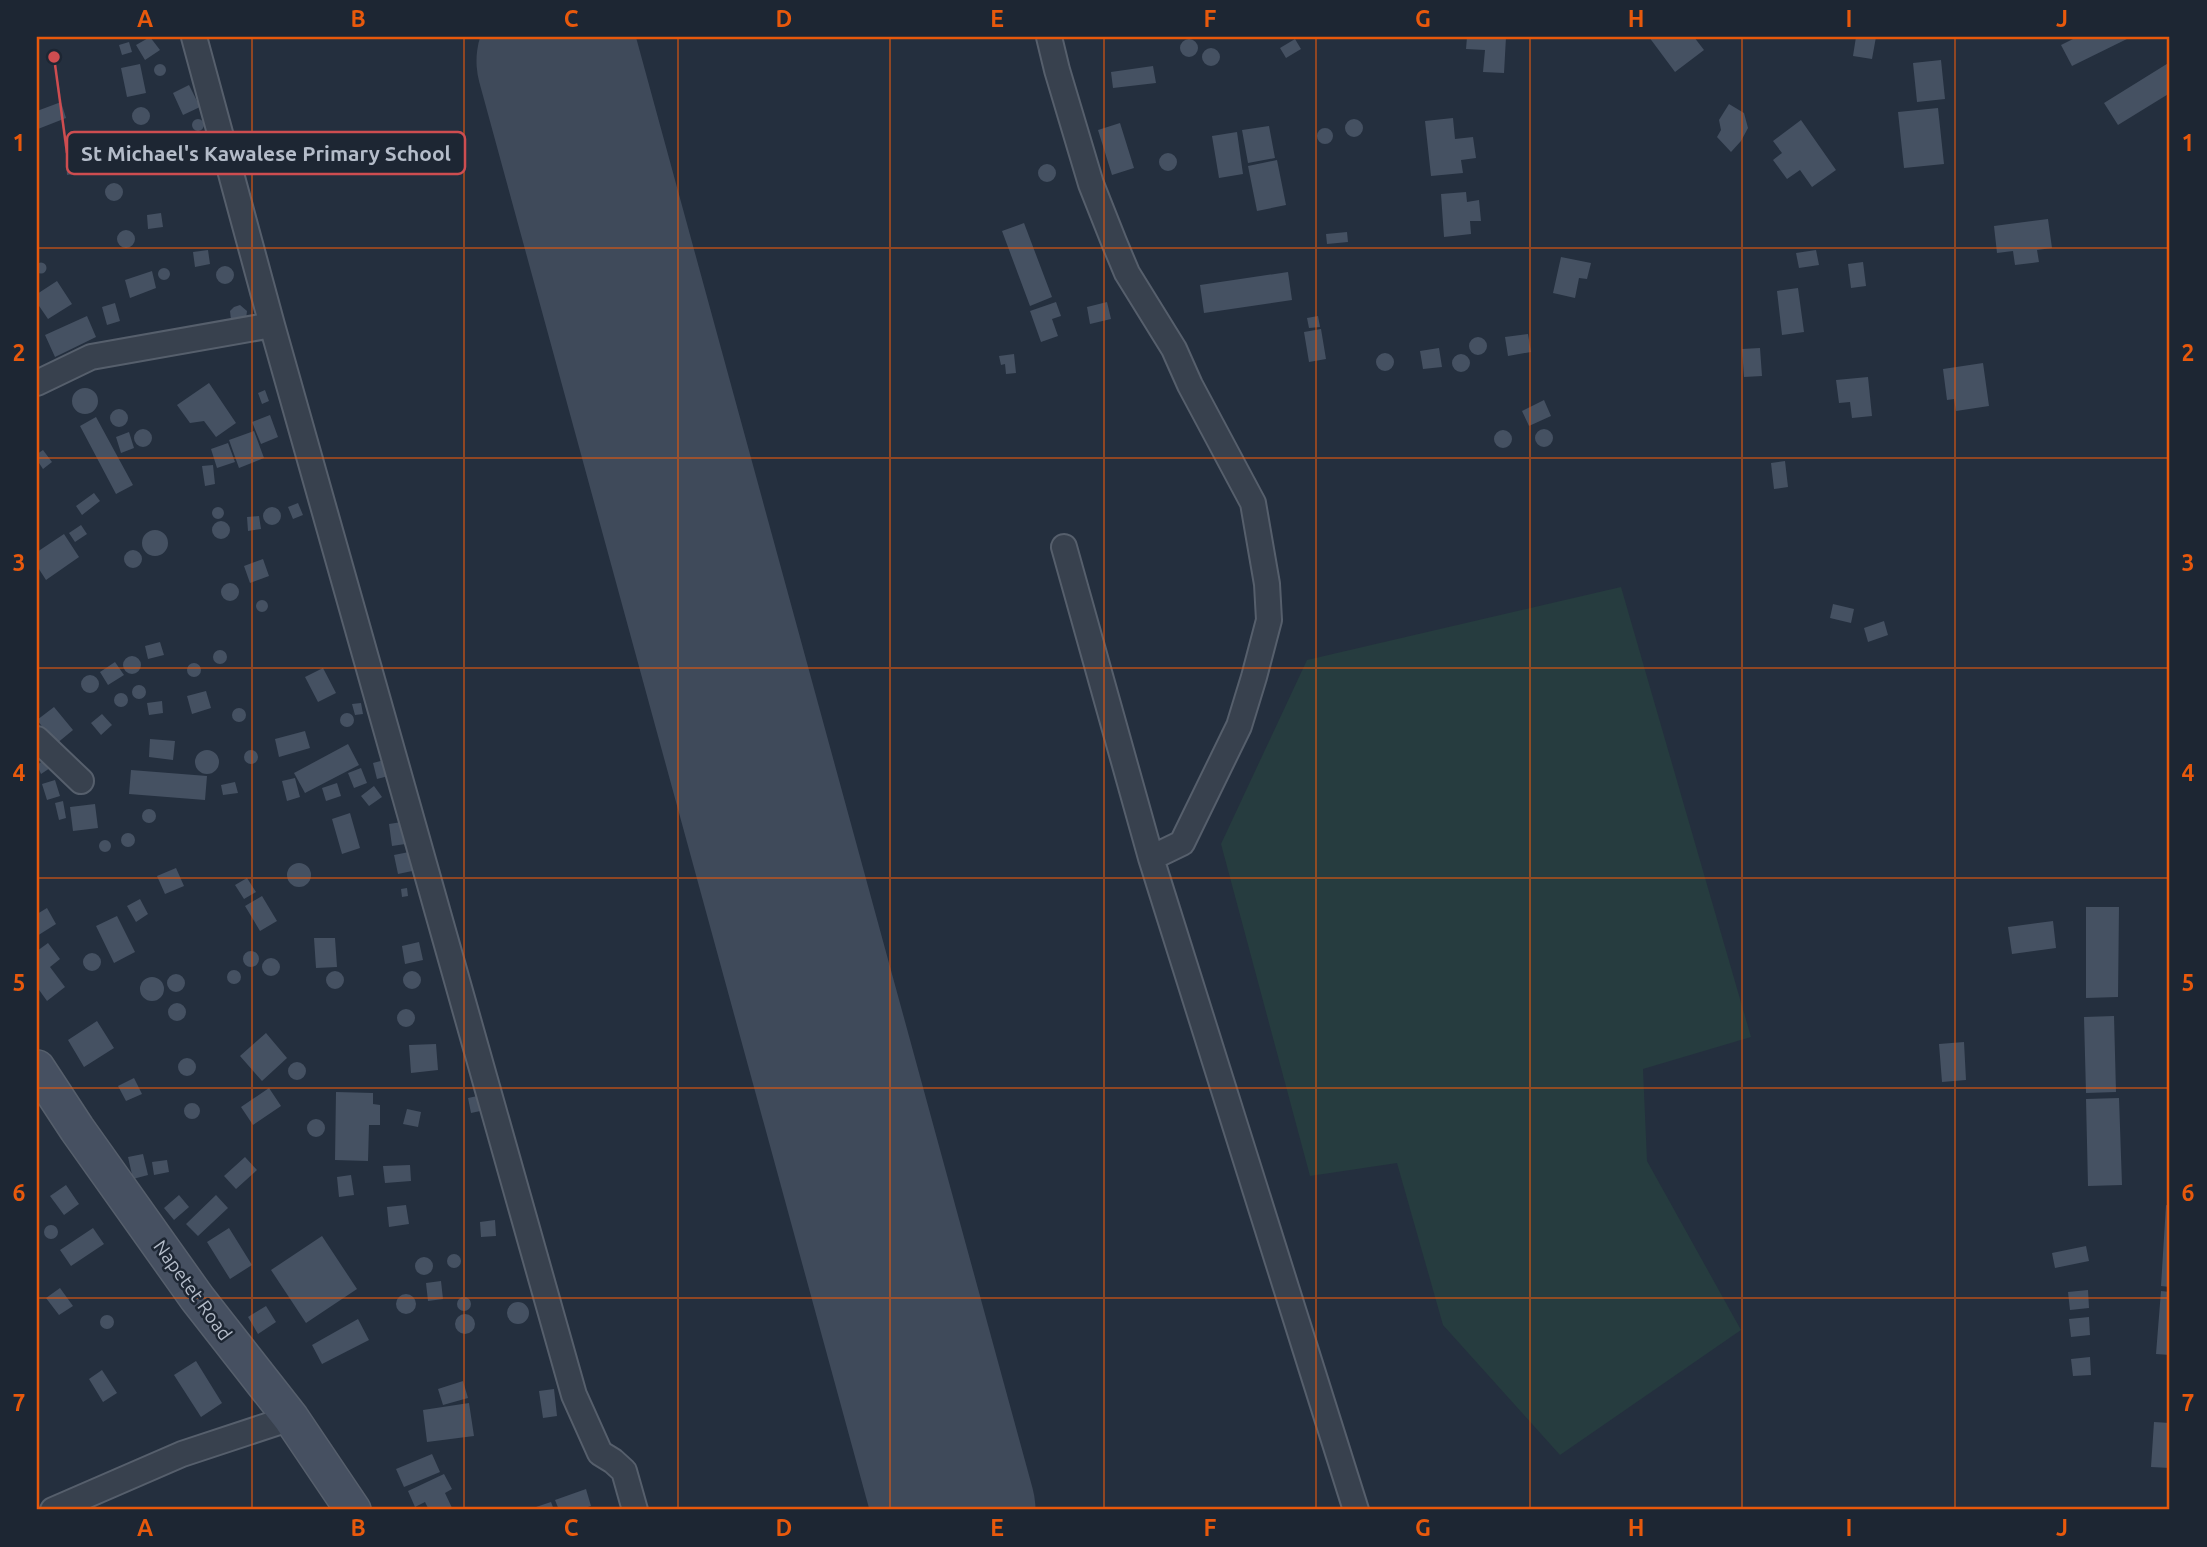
<svg xmlns="http://www.w3.org/2000/svg" width="2207" height="1547" font-family="Ubuntu,sans-serif">
  <rect width="100%" height="100%" fill="#242f3e"/>
  <path fill="#263c3f" d="M1621,587L1751,1037L1643,1069L1647,1161L1741,1330L1560,1455L1443,1325L1397,1163L1310,1176L1221,844L1307,660Z"/>
  <g fill="none" stroke-linecap="round" stroke-linejoin="round">
    <path stroke="#3f4a5a" stroke-width="163" d="M558,61L954,1510"/>
  </g>
  <path fill="#455162" d="M150,37L160,50L145,60L136,45Z
    M1467,37H1506L1504,73L1483,72L1485,50L1466,49Z
    M1649,37H1694L1704,50L1675,72Z
    M1856,37H1876L1872,59L1853,56Z
    M2077,37H2131L2072,66L2061,45Z
    M1295,39L1301,49L1286,58L1280,48Z
    M1180 48a9 9 0 1 1 18 0a9 9 0 1 1-18 0Z
    M129,42L132,52L122,55L119,45Z
    M1202 57a9 9 0 1 1 18 0a9 9 0 1 1-18 0Z
    M1941,60L1945,99L1917,102L1913,63Z
    M2170,62V93L2118,125L2104,103Z
    M154 70a6 6 0 1 1 12 0a6 6 0 1 1-12 0Z
    M140,64L146,93L127,97L121,68Z
    M1153,66L1156,83L1113,88L1111,72Z
    M189,85L200,107L183,115L173,93Z
    M61,102L66,118L38,129L37,111Z
    M1729,104L1744,113L1748,128L1741,141L1731,152L1717,137L1721,130L1719,120Z
    M132 116a9 9 0 1 1 18 0a9 9 0 1 1-18 0Z
    M1938,108L1944,164L1904,168L1898,112Z
    M1453,118L1455,139L1473,137L1476,158L1461,160L1463,173L1431,176L1425,121Z
    M192 125a6 6 0 1 1 12 0a6 6 0 1 1-12 0Z
    M1345 128a9 9 0 1 1 18 0a9 9 0 1 1-18 0Z
    M1801,120L1836,170L1812,187L1800,170L1787,179L1773,160L1782,153L1773,141Z
    M1120,123L1134,168L1112,175L1098,130Z
    M1269,126L1275,158L1248,163L1242,130Z
    M1317 136a8 8 0 1 1 16 0a8 8 0 1 1-16 0Z
    M1237,132L1243,174L1219,178L1212,136Z
    M1159 162a9 9 0 1 1 18 0a9 9 0 1 1-18 0Z
    M81,159L82,166L77,167L78,173L67,175L66,160Z
    M1277,160L1286,205L1257,211L1248,166Z
    M1038 173a9 9 0 1 1 18 0a9 9 0 1 1-18 0Z
    M105 192a9 9 0 1 1 18 0a9 9 0 1 1-18 0Z
    M1466,192L1467,202L1479,200L1481,221H1470L1471,234L1444,237L1441,194Z
    M161,213L163,227L148,229L147,215Z
    M2048,219L2052,248L2037,250L2039,262L2015,265L2013,251L1997,253L1994,226Z
    M1024,223L1052,297L1030,306L1002,231Z
    M117 239a9 9 0 1 1 18 0a9 9 0 1 1-18 0Z
    M1347,232L1348,242L1327,244L1326,234Z
    M208,250L210,264L195,267L193,252Z
    M1816,250L1819,265L1799,268L1796,253Z
    M1561,257L1591,263L1587,279L1579,278L1575,298L1553,293Z
    M1863,262L1866,286L1851,288L1848,264Z
    M35.5 268a5.5 5.5 0 1 1 11 0a5.5 5.5 0 1 1-11 0Z
    M216 275a9 9 0 1 1 18 0a9 9 0 1 1-18 0Z
    M158 274a6 6 0 1 1 12 0a6 6 0 1 1-12 0Z
    M152,271L156,288L130,298L125,280Z
    M1288,272L1292,300L1204,313L1200,285Z
    M57,281L72,304L48,319L37,303V294Z
    M1798,288L1804,332L1782,335L1777,291Z
    M1056,302L1061,316L1052,319L1058,336L1041,342L1030,311Z
    M1107,302L1111,319L1090,324L1087,307Z
    M115,303L120,321L107,325L102,307Z
    M240,305L247,311L246,319L231,320L230,311L234,307Z
    M87,316L96,337L55,357L45,335Z
    M1318,316L1320,327L1309,328L1307,318Z
    M1321,329L1326,359L1309,362L1304,332Z
    M1528,334L1531,352L1508,356L1505,337Z
    M1469 346a9 9 0 1 1 18 0a9 9 0 1 1-18 0Z
    M1439,348L1442,367L1423,369L1420,351Z
    M1760,348L1762,376L1744,377L1742,349Z
    M1376 362a9 9 0 1 1 18 0a9 9 0 1 1-18 0Z
    M1014,354L1016,373L1006,374L1005,364L1001,365L999,356Z
    M1452 363a9 9 0 1 1 18 0a9 9 0 1 1-18 0Z
    M1983,363L1989,406L1956,411L1954,399L1947,400L1943,369Z
    M1868,377L1872,416L1852,418L1850,402L1839,403L1836,380Z
    M209,383L236,423L216,437L204,421L190,423L177,405Z
    M72 401a13 13 0 1 1 26 0a13 13 0 1 1-26 0Z
    M265,390L269,401L262,404L258,393Z
    M1544,400L1551,416L1529,426L1522,411Z
    M110 418a9 9 0 1 1 18 0a9 9 0 1 1-18 0Z
    M270,415L278,437L261,444L252,422Z
    M96,417L133,485L116,494L80,426Z
    M134 438a9 9 0 1 1 18 0a9 9 0 1 1-18 0Z
    M1535 438a9 9 0 1 1 18 0a9 9 0 1 1-18 0Z
    M1494 439a9 9 0 1 1 18 0a9 9 0 1 1-18 0Z
    M254,431L264,458L239,468L229,440Z
    M129,432L134,448L121,453L116,437Z
    M228,443L235,462L217,468L211,449Z
    M43,450L52,462L43,469L37,460V454Z
    M1785,461L1788,487L1774,489L1771,463Z
    M213,465L215,484L205,486L202,466Z
    M94,493L100,501L82,515L76,506Z
    M298,503L303,515L293,519L288,507Z
    M212 513a6 6 0 1 1 12 0a6 6 0 1 1-12 0Z
    M263 516a9 9 0 1 1 18 0a9 9 0 1 1-18 0Z
    M259,516L261,529L248,531L247,517Z
    M212 530a9 9 0 1 1 18 0a9 9 0 1 1-18 0Z
    M81,525L87,534L75,542L69,533Z
    M142 543a13 13 0 1 1 26 0a13 13 0 1 1-26 0Z
    M64,534L79,557L46,580L37,566V552Z
    M124 559a9 9 0 1 1 18 0a9 9 0 1 1-18 0Z
    M263,559L269,576L250,583L244,566Z
    M221 592a9 9 0 1 1 18 0a9 9 0 1 1-18 0Z
    M256 606a6 6 0 1 1 12 0a6 6 0 1 1-12 0Z
    M1833,604L1854,609L1851,623L1830,618Z
    M1884,621L1888,635L1868,642L1864,628Z
    M160,642L164,655L148,659L145,646Z
    M213 657a7 7 0 1 1 14 0a7 7 0 1 1-14 0Z
    M123 665a9 9 0 1 1 18 0a9 9 0 1 1-18 0Z
    M115,662L124,675L108,685L100,672Z
    M187 670a7 7 0 1 1 14 0a7 7 0 1 1-14 0Z
    M323,668L336,693L318,702L305,677Z
    M81 684a9 9 0 1 1 18 0a9 9 0 1 1-18 0Z
    M132 692a7 7 0 1 1 14 0a7 7 0 1 1-14 0Z
    M206,691L211,708L192,714L187,696Z
    M114 700a7 7 0 1 1 14 0a7 7 0 1 1-14 0Z
    M162,701L163,713L149,715L147,703Z
    M361,703L363,714L355,715L352,704Z
    M54,707L73,730L56,744L37,720Z
    M232 715a7 7 0 1 1 14 0a7 7 0 1 1-14 0Z
    M340 720a7 7 0 1 1 14 0a7 7 0 1 1-14 0Z
    M102,714L112,725L101,735L91,723Z
    M305,731L310,748L279,757L275,739Z
    M150,739L175,741L173,760L149,757Z
    M348,744L359,765L305,793L294,773Z
    M195 762a12 12 0 1 1 24 0a12 12 0 1 1-24 0Z
    M244 757a7 7 0 1 1 14 0a7 7 0 1 1-14 0Z
    M392,758L396,774L377,779L373,763Z
    M44,760L50,768L41,774L37,765Z
    M361,768L367,783L354,788L348,773Z
    M131,770L207,776L205,800L129,794Z
    M295,778L300,797L287,801L282,781Z
    M55,780L60,796L47,800L42,784Z
    M235,782L238,793L223,795L221,785Z
    M337,783L341,796L326,801L322,788Z
    M374,786L382,797L369,806L361,796Z
    M63,801L66,818L59,820L55,803Z
    M95,804L98,828L73,831L70,807Z
    M142 816a7 7 0 1 1 14 0a7 7 0 1 1-14 0Z
    M350,813L360,848L342,854L332,819Z
    M408,821L412,843L392,846L389,824Z
    M121 840a7 7 0 1 1 14 0a7 7 0 1 1-14 0Z
    M99 846a6 6 0 1 1 12 0a6 6 0 1 1-12 0Z
    M414,851L417,870L398,874L394,855Z
    M287 875a12 12 0 1 1 24 0a12 12 0 1 1-24 0Z
    M176,868L184,886L165,894L157,876Z
    M247,878L256,892L244,899L235,885Z
    M407,888L408,896L402,897L401,889Z
    M262,896L277,921L260,931L245,906Z
    M140,899L148,914L136,922L127,906Z
    M2086,907H2119L2118,997L2086,998Z
    M47,908L56,924L37,936V914Z
    M117,916L135,952L114,963L96,926Z
    M2053,921L2056,948L2012,954L2008,927Z
    M314,938H335L337,967L316,968Z
    M419,942L423,960L405,964L402,946Z
    M48,943L60,959L50,967L65,987L47,1001L37,987V951Z
    M243 959a8 8 0 1 1 16 0a8 8 0 1 1-16 0Z
    M83 962a9 9 0 1 1 18 0a9 9 0 1 1-18 0Z
    M262 967a9 9 0 1 1 18 0a9 9 0 1 1-18 0Z
    M227 977a7 7 0 1 1 14 0a7 7 0 1 1-14 0Z
    M326 980a9 9 0 1 1 18 0a9 9 0 1 1-18 0Z
    M403 980a9 9 0 1 1 18 0a9 9 0 1 1-18 0Z
    M167 983a9 9 0 1 1 18 0a9 9 0 1 1-18 0Z
    M140 989a12 12 0 1 1 24 0a12 12 0 1 1-24 0Z
    M168 1012a9 9 0 1 1 18 0a9 9 0 1 1-18 0Z
    M397 1018a9 9 0 1 1 18 0a9 9 0 1 1-18 0Z
    M2114,1016L2116,1092L2086,1093L2084,1017Z
    M97,1021L114,1048L84,1067L68,1040Z
    M266,1033L287,1058L262,1081L240,1056Z
    M1964,1042L1966,1080L1942,1082L1939,1044Z
    M436,1044L438,1070L411,1073L409,1045Z
    M178 1067a9 9 0 1 1 18 0a9 9 0 1 1-18 0Z
    M288 1071a9 9 0 1 1 18 0a9 9 0 1 1-18 0Z
    M134,1078L142,1094L126,1101L118,1086Z
    M269,1088L281,1106L253,1125L241,1107Z
    M336,1092L373,1093V1104L380,1105V1125H369L368,1161L335,1160Z
    M482,1095L485,1110L471,1113L468,1098Z
    M2119,1098L2122,1185L2088,1186L2086,1099Z
    M184 1111a8 8 0 1 1 16 0a8 8 0 1 1-16 0Z
    M407,1109L421,1112L418,1127L403,1124Z
    M307 1128a9 9 0 1 1 18 0a9 9 0 1 1-18 0Z
    M143,1154L148,1175L133,1179L128,1157Z
    M245,1157L257,1170L236,1189L224,1176Z
    M167,1160L169,1172L154,1175L152,1162Z
    M410,1165L411,1181L385,1183L383,1166Z
    M351,1175L354,1195L339,1197L337,1177Z
    M66,1185L79,1204L64,1215L50,1196Z
    M179,1195L189,1207L174,1220L164,1208Z
    M216,1195L228,1208L198,1236L186,1224Z
    M406,1205L409,1224L389,1227L387,1207Z
    M2166,1205L2170,1206V1287L2161,1286Z
    M495,1220L496,1236L481,1237L480,1222Z
    M44 1232a7 7 0 1 1 14 0a7 7 0 1 1-14 0Z
    M93,1228L104,1244L71,1266L60,1250Z
    M229,1228L252,1265L230,1279L207,1242Z
    M322,1236L357,1289L306,1323L271,1270Z
    M2086,1246L2089,1261L2055,1268L2052,1253Z
    M447 1261a7 7 0 1 1 14 0a7 7 0 1 1-14 0Z
    M415 1266a9 9 0 1 1 18 0a9 9 0 1 1-18 0Z
    M441,1281L443,1299L428,1301L426,1283Z
    M60,1288L73,1306L59,1315L46,1298Z
    M2088,1290L2089,1308L2070,1310L2068,1292Z
    M2161,1291L2170,1292V1355L2156,1354Z
    M396 1304a10 10 0 1 1 20 0a10 10 0 1 1-20 0Z
    M457 1304a7 7 0 1 1 14 0a7 7 0 1 1-14 0Z
    M507 1313a11 11 0 1 1 22 0a11 11 0 1 1-22 0Z
    M266,1306L276,1322L258,1334L248,1317Z
    M455 1324a10 10 0 1 1 20 0a10 10 0 1 1-20 0Z
    M100 1322a7 7 0 1 1 14 0a7 7 0 1 1-14 0Z
    M2089,1317L2090,1335L2071,1337L2069,1319Z
    M358,1319L369,1340L322,1364L312,1345Z
    M2090,1357L2091,1375L2073,1376L2071,1359Z
    M196,1361L222,1403L201,1417L174,1375Z
    M102,1370L117,1393L103,1402L89,1379Z
    M463,1381L468,1398L443,1405L438,1389Z
    M554,1389L557,1416L543,1418L539,1391Z
    M469,1403L474,1436L427,1442L423,1410Z
    M2154,1422L2170,1423V1468L2151,1467Z
    M432,1454L440,1472L404,1487L396,1469Z
    M444,1474L452,1489L445,1493L453,1510H429L425,1502L415,1507L408,1491Z
    M586,1489L591,1506L579,1510H559L555,1500Z
    M551,1502L554,1510H527Z"/>
  <g fill="none" stroke-linecap="round" stroke-linejoin="round">
    <defs>
      <path id="street" d="M194,37L272,325L574,1395L600,1453L613,1461L624,1471L635,1510
        M1049,37L1057,70L1091,184L1114,242L1127,273L1174,349L1190,385L1253,503L1267,584L1269,620L1254,677L1239,726L1182,843L1151,858
        M37,383L91,357L272,325
        M1064,547L1151,858L1356,1510
        M37,739L81,781
        M53,1510L182,1454L291,1418"/>
      <path id="secondary" d="M37,1068L77,1129L197,1298L291,1418L353,1510"/>
    </defs>
    <use href="#street" stroke="#565f6c" stroke-width="28"/>
    <use href="#secondary" stroke="#565f6c" stroke-width="38"/>
    <use href="#street" stroke="#38414e" stroke-width="24"/>
    <use href="#secondary" stroke="#465061" stroke-width="35"/>
  </g>
  <path fill="none" stroke="#e8590c" stroke-width="2" stroke-opacity="0.55" d="M252,37V1510M464,37V1510M678,37V1510M890,37V1510M1104,37V1510M1316,37V1510M1530,37V1510M1742,37V1510M1955,37V1510M37,248H2170M37,458H2170M37,668H2170M37,878H2170M37,1088H2170M37,1298H2170"/>
  <g text-anchor="middle" dominant-baseline="central" stroke-width="5" stroke-linejoin="round" paint-order="stroke">
    <g font-size="19" fill="#b4bcc9" stroke="#1d2633">
      <text transform="translate(193 1290) rotate(54)">Napetet Road</text>
    </g>
  </g>
  <path fill="none" stroke="#ce4d50" stroke-width="2.5" d="M54 57L67 153"/>
  <circle fill="#ce4d50" stroke="#1d2633" stroke-width="2.5" cx="54" cy="57" r="7"/>
  <rect fill="#1d2633" stroke="#ce4d50" stroke-width="2.5" x="67" y="132" width="398" height="42" rx="7"/>
  <g font-size="21" text-anchor="middle" font-weight="bold" fill="#b4bcc9">
    <text x="266" y="161">St Michael's Kawalese Primary School</text>
  </g>
  <rect width="2207" height="1547" fill="none" stroke="#1d2633" stroke-width="77"/>
  <rect x="38" y="38" width="2130" height="1470" fill="none" stroke="#e8590c" stroke-width="2.5"/>
  <g font-size="23" text-anchor="middle" font-weight="bold" fill="#e8590c">
    <text x="145" y="27">A</text>
    <text x="358" y="27">B</text>
    <text x="571" y="27">C</text>
    <text x="784" y="27">D</text>
    <text x="997" y="27">E</text>
    <text x="1210" y="27">F</text>
    <text x="1423" y="27">G</text>
    <text x="1636" y="27">H</text>
    <text x="1849" y="27">I</text>
    <text x="2062" y="27">J</text>
    <text x="19" y="151">1</text>
    <text x="2188" y="151">1</text>
    <text x="19" y="361">2</text>
    <text x="2188" y="361">2</text>
    <text x="19" y="571">3</text>
    <text x="2188" y="571">3</text>
    <text x="19" y="781">4</text>
    <text x="2188" y="781">4</text>
    <text x="19" y="991">5</text>
    <text x="2188" y="991">5</text>
    <text x="19" y="1201">6</text>
    <text x="2188" y="1201">6</text>
    <text x="19" y="1411">7</text>
    <text x="2188" y="1411">7</text>
    <text x="145" y="1536">A</text>
    <text x="358" y="1536">B</text>
    <text x="571" y="1536">C</text>
    <text x="784" y="1536">D</text>
    <text x="997" y="1536">E</text>
    <text x="1210" y="1536">F</text>
    <text x="1423" y="1536">G</text>
    <text x="1636" y="1536">H</text>
    <text x="1849" y="1536">I</text>
    <text x="2062" y="1536">J</text>
  </g>
</svg>
